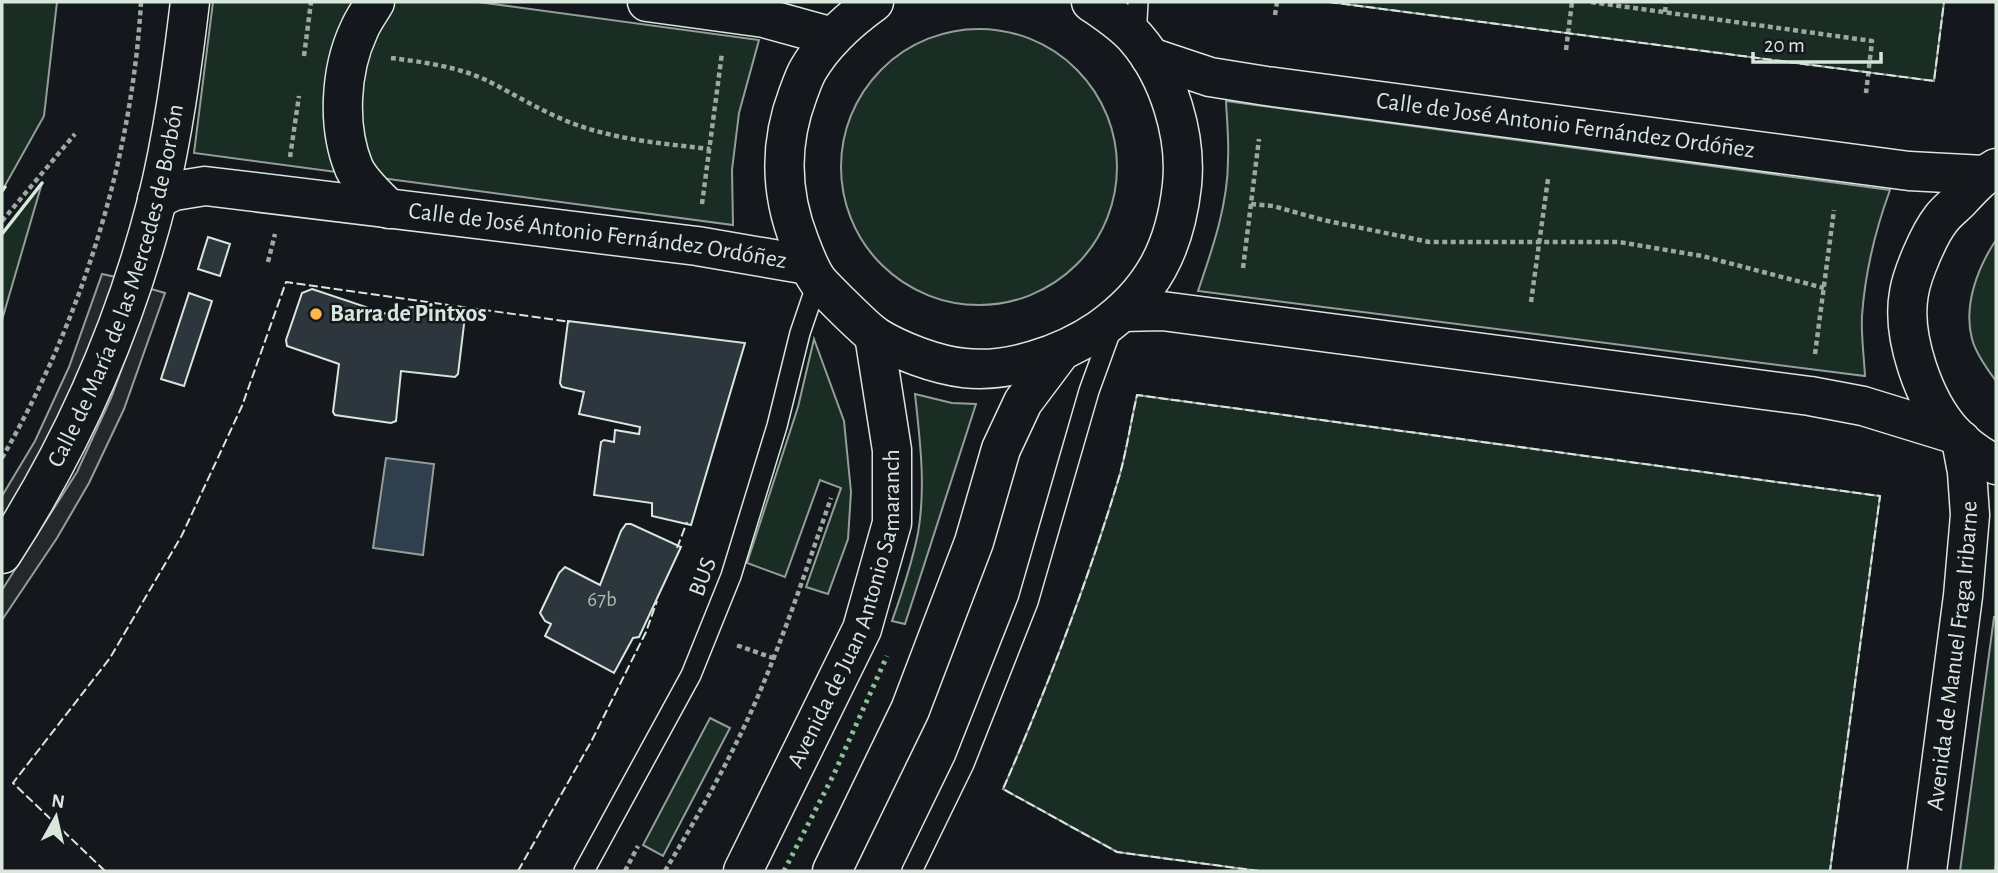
<svg xmlns="http://www.w3.org/2000/svg" width="1998" height="873" font-family="'Alegreya Sans',sans-serif">
  <rect width="100%" height="100%" fill="#14181c"/>
  <path fill="#1a2d24" stroke="#939e99" stroke-width="2" d="M2,2H57L44,116L2,191Z
    M213,2H478L759,40L739,113L732,170L733,225L194,153Z
    M1329,2H1944L1934,81Z
    M841 167a138 138 0 1 1 276 0a138 138 0 1 1-276 0Z
    M1226,101L1890,190C1875,231 1865,273 1862,316C1861,336 1864,356 1865,376L1198,291C1212,250 1228,205 1228,160C1229,141 1227,121 1226,101Z
    M42,183L2,320V234Z
    M1996,240V381C1987,369 1976,354 1972,339C1963,305 1978,267 1996,240Z
    M814,339L844,421L851,492L848,539L828,594L806,587L841,488L820,480L785,577L747,563L798,407Z
    M915,394L952,403L976,404L905,624L892,621C902,593 912,563 918,533C926,487 920,440 915,394Z
    M1137,395L1880,496L1830,871H1259L1117,852L1003,789C1048,686 1088,581 1120,474C1127,448 1131,421 1137,395Z
    M1994,617H1996V863L1995,871H1960Z
    M710,718L730,728L663,856L643,845Z"/>
  <path fill="#24282b" stroke="#939e99" stroke-width="2" d="M102,274L116,277L81,375L47,449L2,522V496L35,441L69,367Z
    M151,289L165,293L124,409L89,483L57,538L2,620V590L77,472L111,398Z"/>
  <path fill="#2f3f4d" stroke="#939e99" stroke-width="2" d="M386,458L434,464L423,555L373,548Z"/>
  <path fill="#2c363c" stroke="#d8e6dc" stroke-width="2" d="M208,237L230,244L220,276L198,269Z
    M312,289L372,309L374,312L405,316L406,308L412,307L461,313L465,316L458,374L455,377L401,371L396,421L391,423L335,415L333,412L339,364L287,346L286,340L302,293Z
    M189,293L212,301L184,386L161,379Z
    M568,321L745,343L691,525L652,516V503L594,495L601,442L604,440L614,442L615,430L639,434L640,427L579,414L584,392L562,387L560,383Z
    M626,524H631L681,547L639,637L633,638L614,673L545,636L551,624L545,621L540,613L559,573L565,567L600,585L621,531Z"/>
  <g fill="none" stroke-linecap="round" stroke-linejoin="round">
    <defs>
      <path id="service" d="M1136,37L1138,2
        M584,871L691,675L731,576L777,426L800,333L818,280
        M912,871L964,764L1028,602L1089,391L1113,325"/>
      <g id="minor">
        <path d="M375,2C370,11 363,20 359,30C340,70 337,127 354,168C361,183 377,197 389,209"/>
        <path d="M647,2L764,18L833,37"/>
        <path id="s1" d="M1150,57L1210,77L1266,86L1909,171L1984,175"/>
        <path id="s2" d="M157,199L174,191L205,186L697,246L808,265"/>
        <path d="M1122,312L1162,311L1810,396L1863,406L1954,434"/>
        <path id="s3" d="M2,554C72,446 125,326 157,201C173,136 182,68 190,2"/>
      </g>
      <g id="tertiary">
        <path d="M874,2C849,20 823,44 808,70C804,77 801,86 798,94C779,144 780,193 800,243C805,256 810,270 818,281C829,293 863,327 875,336C899,351 936,365 964,368C1008,373 1062,355 1099,330C1152,293 1175,249 1182,185C1187,136 1169,76 1136,38C1123,23 1107,13 1091,2"/>
        <path d="M1996,168C1982,176 1971,188 1960,200C1954,206 1946,212 1941,219C1929,234 1912,274 1909,293C1901,336 1924,401 1953,433C1965,446 1981,457 1996,465"/>
        <path id="s4" d="M743,871L862,629L892,523V450L874,335"/>
        <path d="M832,871L910,710L974,542L1001,449L1023,402L1059,354"/>
        <path id="s5" d="M1927,871L1963,596L1970,515L1967,472L1961,440"/>
      </g>
    </defs>
    <use href="#service" stroke="#d8e6dc" stroke-width="22"/>
    <use href="#minor" stroke="#d8e6dc" stroke-width="41"/>
    <use href="#tertiary" stroke="#d8e6dc" stroke-width="41"/>
    <path stroke="#9da8a2" stroke-width="4.5" stroke-dasharray="5 3.5" stroke-linecap="butt" d="M1591,2L1872,41L1866,93
      M1665,12L1666,2
      M1275,15L1277,2
      M1566,50L1572,2
      M304,56L311,2
      M391,58C423,62 461,67 490,82C519,97 546,114 577,125C619,140 666,144 710,149
      M290,157L299,96
      M702,204L722,53
      M1251,204L1273,206L1323,220L1429,242H1619L1702,256L1824,288
      M2,221L75,134
      M268,262L275,234
      M1243,268L1259,139
      M1531,302L1548,179
      M1815,354L1834,210
      M2,458C81,321 132,160 141,2
      M739,648V646L773,658
      M625,871L638,846
      M665,871C696,819 726,767 751,712C782,643 806,570 831,498"/>
    <use href="#service" stroke="#14181c" stroke-width="19"/>
    <use href="#minor" stroke="#14181c" stroke-width="38"/>
    <use href="#tertiary" stroke="#14181c" stroke-width="38"/>
    <path stroke="#8ac095" stroke-width="5" stroke-dasharray="3.5 5" stroke-linecap="butt" d="M784,871L834,774L887,656"/>
    <path stroke="#d8e6dc" stroke-width="2" stroke-dasharray="9 3.5" stroke-linecap="butt" d="M1329,2L1934,81L1944,2
      M677,548L687,522
      M105,871L13,783L110,658L182,535L242,406L286,282L570,322
      M518,871L592,740L646,632L657,601
      M1259,871L1117,852L1003,789C1048,686 1088,581 1120,474C1127,448 1131,421 1137,395L1880,496L1830,871"/>
    <path stroke="#d8e6dc" stroke-width="3.5" d="M2,191L5,187
      M2,234L42,183"/>
  </g>
  <circle fill="#ffb74d" stroke="#14181c" stroke-width="2.5" cx="316" cy="314" r="7"/>
  <g text-anchor="middle" dominant-baseline="central" stroke-width="5" stroke-linejoin="round" paint-order="stroke">
    <g font-size="21" fill="#adbab4">
      <text x="602" y="599">67b</text>
    </g>
    <g font-size="24" fill="#d8e6dc" stroke="#14181c">
      <text stroke="none"><textPath href="#s1" startOffset="422">Calle de José Antonio Fernández Ordóñez</textPath></text>
      <text stroke="none"><textPath href="#s2" startOffset="446">Calle de José Antonio Fernández Ordóñez</textPath></text>
      <text stroke="none"><textPath href="#s3" startOffset="294">Calle de María de las Mercedes de Borbón</textPath></text>
      <text transform="translate(703 577) rotate(-69)">BUS</text>
      <text stroke="none"><textPath href="#s4" startOffset="285">Avenida de Juan Antonio Samaranch</textPath></text>
      <text stroke="none"><textPath href="#s5" startOffset="217">Avenida de Manuel Fraga Iribarne</textPath></text>
    </g>
    <g font-size="24" font-weight="bold" fill="#d8e6dc" stroke="#14181c" text-anchor="start">
      <text x="330" y="314">Barra de Pintxos</text>
    </g>
  </g>
  <rect width="1998" height="873" fill="none" stroke="#d8e6dc" stroke-width="7"/>
  <g transform="translate(56 817) rotate(8)" stroke="#14181c" stroke-width="5" paint-order="stroke">
  <path d="M0-5L12 26L0 18L-12 26Z" fill="#d8e6dc"/>
  <text y="-10" font-size="19" font-weight="bold" text-anchor="middle" fill="#d8e6dc">N</text>
  </g>
  <path d="M1753 52v10h128v-10" fill="none" stroke="#d8e6dc" stroke-width="3.5"/>
  <text x="1764" y="52" font-size="21" fill="#d8e6dc" stroke="#14181c" stroke-width="5" paint-order="stroke">20 m</text>
</svg>
